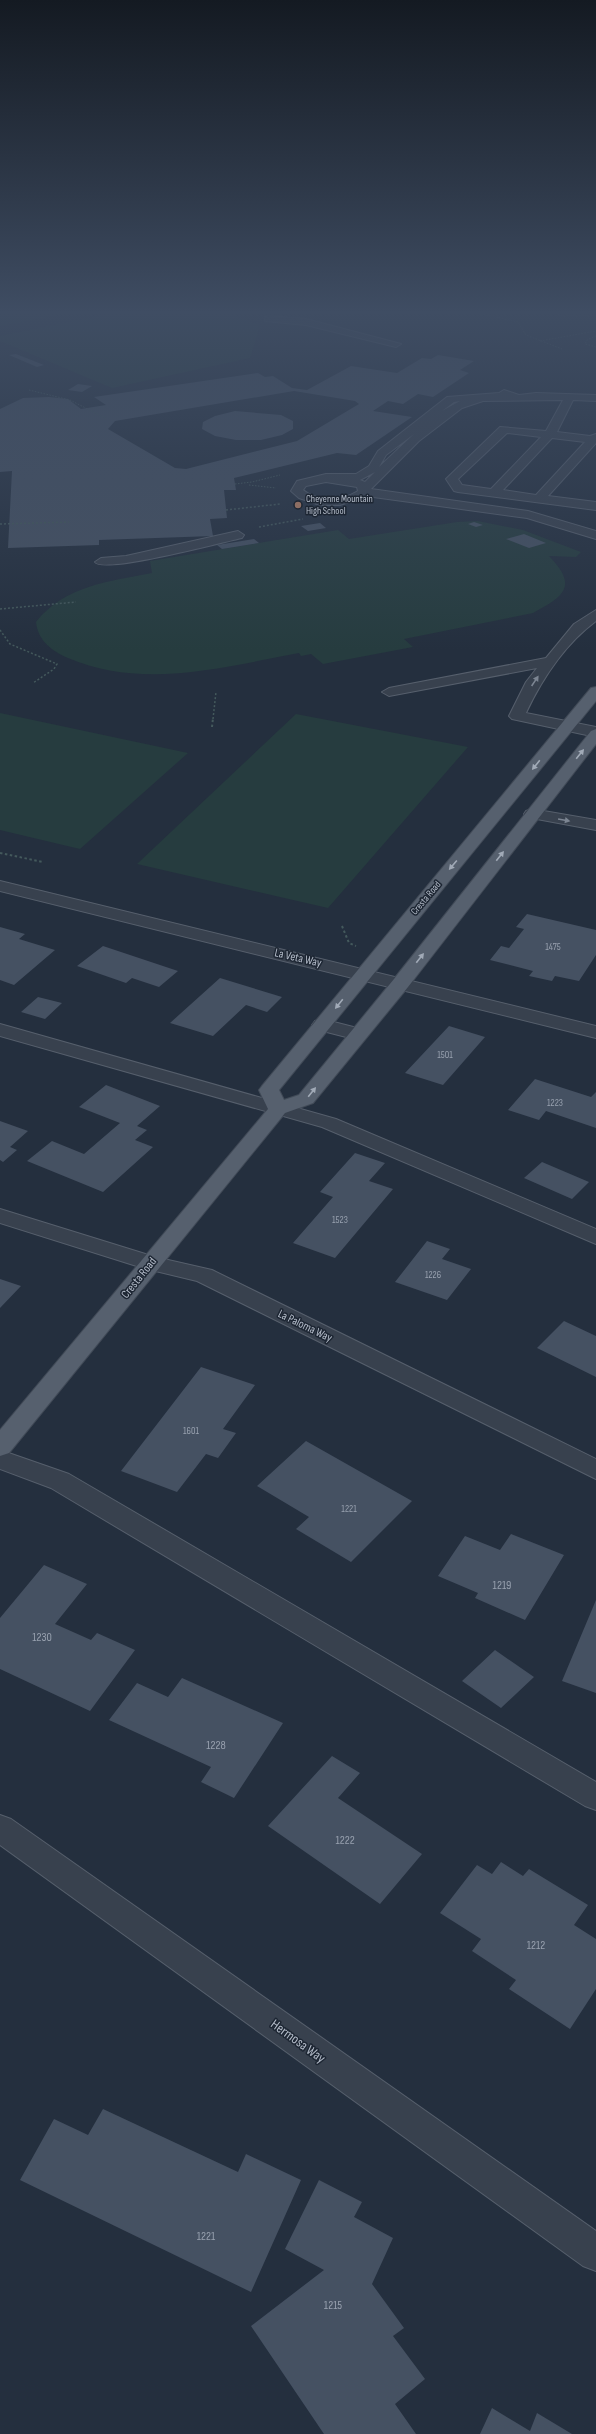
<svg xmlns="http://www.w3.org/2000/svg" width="596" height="2434" font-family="'Sofia Sans Condensed',sans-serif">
  <rect width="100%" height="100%" fill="#242f3e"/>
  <path fill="#263c3f" d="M0,309H91L0,326Z
    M133,309H215L260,325L250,358L112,388L0,341V336Z
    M478,521L523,530L581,552L576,557L549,556C578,586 565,596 533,613L404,639L413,647L323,664L311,654L301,656L299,653C224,667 142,690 68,658C52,651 38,641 36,622C64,586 110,581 152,573L150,561L338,530L349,539L457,522Z
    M0,713L188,753L80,849L0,830Z
    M296,714L468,747L328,908L137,864Z"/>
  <path fill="#455162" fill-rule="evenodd" d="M16,354L44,365L37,367L9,355Z
    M438,355L474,361L460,370L469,373L433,397L418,394L403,404L388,401L373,411L412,417L356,455L337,453L234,478L236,490H224L227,518L210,519L213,536L99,540V545L8,548L12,471L0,472V409L23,398L49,397L68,399L81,409L106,405L94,397L258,373L265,377L273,376L292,388L307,390L351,366L397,373L422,358L431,359ZM294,391L355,401L359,404L297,441L186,469L175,468L108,429L115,421Z
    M78,384L92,386L82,392L68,390Z
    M235,411L281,415L293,421V429L282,435L261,440H236L215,436L202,429L203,422L215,416Z
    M474,522L483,525L476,527L468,524Z
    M320,523L326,528L308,531L301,526Z
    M524,534L546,543L529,548L506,539Z
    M254,539L259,543L222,549L217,545Z
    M527,914L596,930V955L579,981L555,976L552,981L529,976L533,971L490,960L501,946L509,948L524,929L516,927Z
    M0,927L25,934L19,939L55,950L14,985L0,980Z
    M103,946L178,971L159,987L132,978L126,983L77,966Z
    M220,978L282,997L267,1012L246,1005L213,1036L170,1023Z
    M38,997L62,1003L45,1019L21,1012Z
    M449,1026L485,1037L443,1085L405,1073Z
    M535,1079L591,1097L596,1092V1128L546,1111L539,1120L508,1110Z
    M106,1085L160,1106L137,1126L147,1130L135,1140L153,1147L103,1192L27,1161L52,1141L84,1154L120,1123L79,1107Z
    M0,1121L28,1131L10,1147L17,1150L3,1162L0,1160Z
    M355,1153L385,1163L369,1181L393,1189L335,1258L293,1243L333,1197L320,1192Z
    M542,1162L589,1182L572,1199L524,1178Z
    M427,1241L450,1249L442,1259L471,1269L447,1300L395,1282Z
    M0,1279L21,1286L0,1308Z
    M564,1321L596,1336V1377L537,1348Z
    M201,1367L255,1385L223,1429L236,1433L218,1458L206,1454L177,1492L121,1471Z
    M306,1441L412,1501L351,1562L296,1529L309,1517L257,1486Z
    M511,1534L564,1555L525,1620L475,1598L478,1593L438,1576L465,1536L500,1550Z
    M44,1565L87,1584L55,1624L91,1640L97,1633L135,1650L90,1711L0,1669V1618Z
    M596,1600V1693L562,1681Z
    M495,1650L534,1677L501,1708L462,1681Z
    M182,1678L283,1723L234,1798L201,1782L211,1767L109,1720L137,1683L168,1697Z
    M332,1756L360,1773L338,1798L422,1854L380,1904L268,1826Z
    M501,1862L523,1876L529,1869L588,1905L574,1925L596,1939V1989L570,2029L509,1989L516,1980L472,1951L481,1939L440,1913L477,1865L492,1874Z
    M103,2109L238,2172L246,2154L301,2180L251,2292L20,2180L54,2119L88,2135Z
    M319,2180L362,2202L354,2217L393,2238L372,2284L404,2328L393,2336L425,2379L395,2404L416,2434H324L251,2326L324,2270L285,2249Z
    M492,2408L530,2431L537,2413L572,2434H480Z"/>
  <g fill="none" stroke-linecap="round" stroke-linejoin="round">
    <defs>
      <path id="minor" d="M268,316L306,319L401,344L396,347L306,325L265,321V317Z
        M504,390L519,395L536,393L596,395V401L573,400L557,432L590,436L596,434V443L548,496L596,502V510L458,492L454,491L446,479L500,427L546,431L563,400L483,401L462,408L419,441L371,489L528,511L596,531V539L527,518L366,496L340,505H320L299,498L291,491L297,481L326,474H356L369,466L378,451L447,397L499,393ZM460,401L442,411L454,402ZM507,433L541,437L491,489L462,485L458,479ZM414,434L379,467L386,455ZM552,438L585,442L536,495L503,490ZM375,472L365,482L360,480ZM326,482L357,487L358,491C342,501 318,502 303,490L306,486Z
        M238,531L244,535L242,538C223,542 103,574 95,562L101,558L126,556Z
        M596,610V621C565,644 542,679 526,713L596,727V737L512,719L509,716L526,682L537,668L389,696L382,692L389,688L546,658L574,624Z
        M532,809L596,820V830L526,817L524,814L526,811Z
        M0,881L596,1026V1038L0,891Z
        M322,1019L365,1030L368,1034L365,1038L358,1040L315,1029L312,1025L315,1021Z
        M0,1024L336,1119L596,1229V1244L322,1127L0,1036Z
        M0,1209L155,1257L212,1270L596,1459V1479L197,1281L143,1268L0,1223Z
        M0,1450L69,1474L596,1782V1810L585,1806L51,1488L0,1469Z
        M0,1815L11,1819L596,2231V2271L583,2266L0,1845Z"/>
      <path id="major" d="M596,687V701L279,1090L284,1100L299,1095L394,979L591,731L596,729V744L408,987L313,1103L285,1113L9,1453L0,1456V1430L268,1109L259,1090L262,1086L591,688Z"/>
    </defs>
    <use href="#minor" stroke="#565f6c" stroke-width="2"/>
    <use href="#major" stroke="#414a57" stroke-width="2"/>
    <path stroke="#44595c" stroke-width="1" stroke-dasharray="1.5 1.5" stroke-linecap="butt" d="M458,309L518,322L526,335L562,349
      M568,309L556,314L561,316H596
      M596,336L587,340L585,344L596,347
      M540,341L596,331
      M29,390L70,400L107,419
      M235,484L252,482L280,475
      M249,485L276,488"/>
    <path stroke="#44595c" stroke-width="1.5" stroke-dasharray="2 2" stroke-linecap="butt" d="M226,510L280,504
      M0,524L69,522
      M259,527L303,519
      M0,609L76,602
      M0,630L10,644L57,664L54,669L33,683
      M213,719L216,692"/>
    <path stroke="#44595c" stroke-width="2" stroke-dasharray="2.5 2.5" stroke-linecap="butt" d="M212,727L213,718
      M0,853L43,862
      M342,926L349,943L356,946"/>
    <use href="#minor" fill="#38414e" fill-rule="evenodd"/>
    <use href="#major" fill="#56606e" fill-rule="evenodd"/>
  </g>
  <defs><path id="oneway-solid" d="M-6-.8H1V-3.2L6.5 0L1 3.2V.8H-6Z"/></defs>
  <g fill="#7c8592">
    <use href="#oneway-solid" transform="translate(535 681) rotate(-56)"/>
    <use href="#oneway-solid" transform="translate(564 820) rotate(10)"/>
  </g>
  <g fill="#a1aab7">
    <use href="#oneway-solid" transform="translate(580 754) rotate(-51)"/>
    <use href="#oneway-solid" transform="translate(536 765) rotate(129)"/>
    <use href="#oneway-solid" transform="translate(500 856) rotate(-52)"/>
    <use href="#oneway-solid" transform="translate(453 865) rotate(130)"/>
    <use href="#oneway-solid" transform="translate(420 958) rotate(-52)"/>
    <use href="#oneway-solid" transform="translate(339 1004) rotate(129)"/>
    <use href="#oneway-solid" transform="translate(312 1092) rotate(-51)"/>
  </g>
  <linearGradient id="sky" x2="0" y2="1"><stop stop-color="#141a22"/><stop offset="0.48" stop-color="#3f4d63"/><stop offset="1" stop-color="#3f4d63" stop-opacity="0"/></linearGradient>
  <rect width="596" height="650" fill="url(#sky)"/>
  <circle fill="#8d6e63" stroke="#1d2633" stroke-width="1.5" cx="298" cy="505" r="4"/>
  <g text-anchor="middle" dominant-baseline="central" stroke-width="3" stroke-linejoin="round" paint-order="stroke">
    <g font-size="10" fill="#b4bcc9" stroke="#1d2633" text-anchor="start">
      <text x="306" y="499">Cheyenne Mountain<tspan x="306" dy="12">High School</tspan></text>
    </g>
    <g font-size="10" fill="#b4bcc9" stroke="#1d2633">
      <text transform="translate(426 898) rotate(-50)">Cresta Road</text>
    </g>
    <g font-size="10" fill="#98a1af">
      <text x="553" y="947">1475</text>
      <text x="445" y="1055">1501</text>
      <text x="555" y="1103">1223</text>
      <text x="340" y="1220">1523</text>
      <text x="433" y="1275">1226</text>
      <text x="191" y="1431">1601</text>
      <text x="349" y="1509">1221</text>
    </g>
    <g font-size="12" fill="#b4bcc9" stroke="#1d2633">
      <text transform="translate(298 958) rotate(13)">La Veta Way</text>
      <text transform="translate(139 1278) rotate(-51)">Cresta Road</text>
      <text transform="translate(305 1326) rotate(26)">La Paloma Way</text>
    </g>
    <g font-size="12" fill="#98a1af">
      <text x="502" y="1585">1219</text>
      <text x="42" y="1637">1230</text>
      <text x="216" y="1745">1228</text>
      <text x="345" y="1840">1222</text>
      <text x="536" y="1945">1212</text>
      <text x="206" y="2236">1221</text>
      <text x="333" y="2305">1215</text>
    </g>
    <g font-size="14" fill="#b4bcc9" stroke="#1d2633">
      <text transform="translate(298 2041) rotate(36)">Hermosa Way</text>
    </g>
  </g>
</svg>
